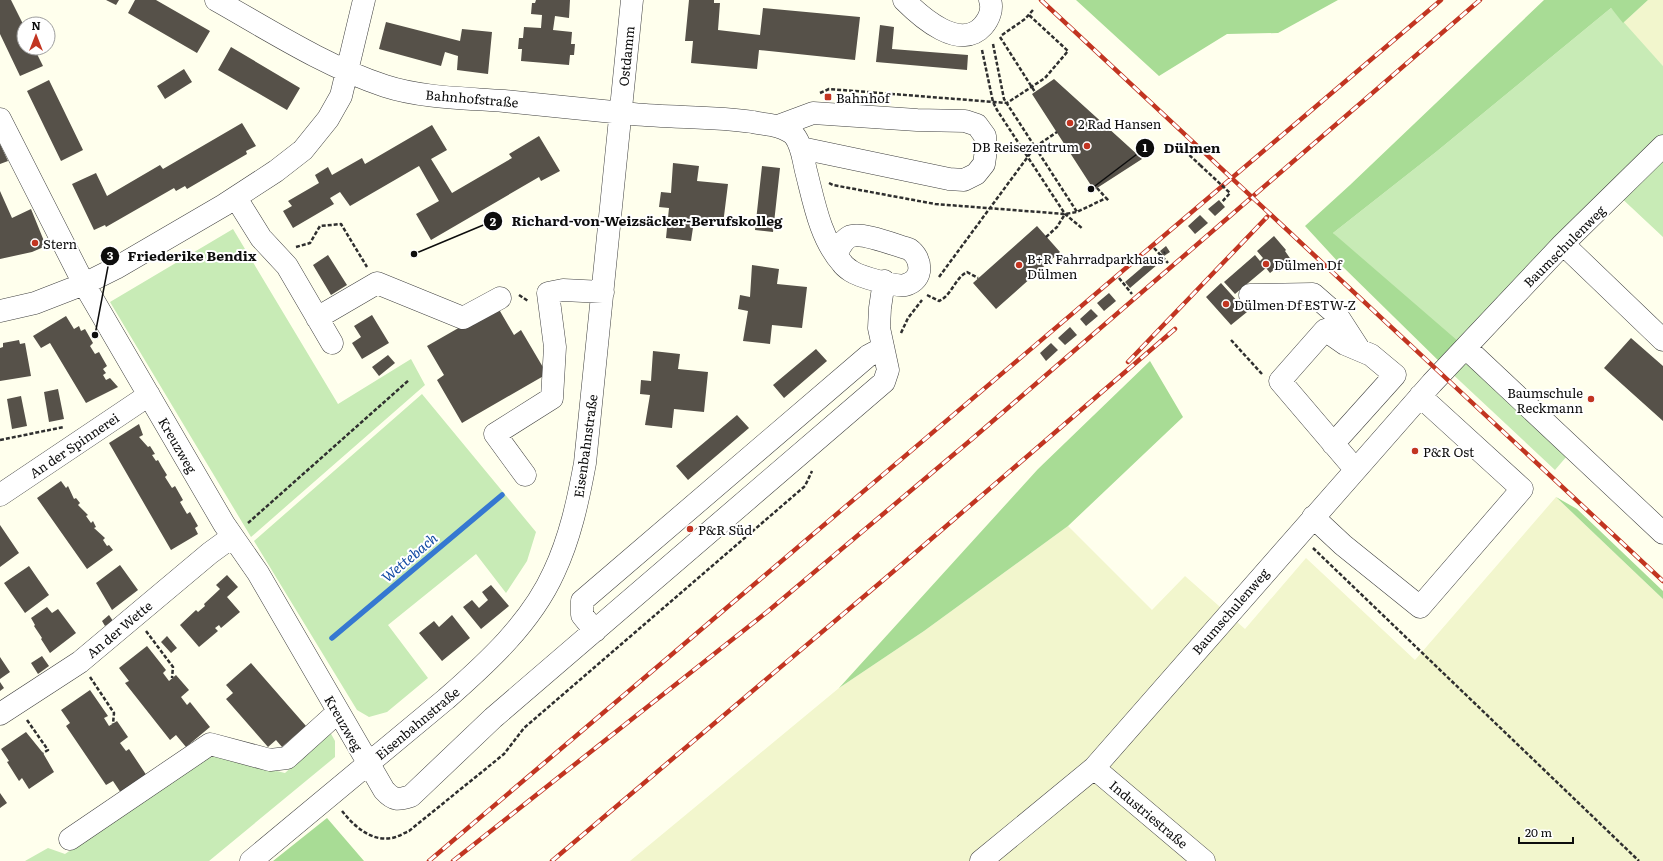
<svg xmlns="http://www.w3.org/2000/svg" width="1663" height="861" font-family="Literata,serif">
  <rect width="100%" height="100%" fill="#ffffed"/>
  <path fill="#f2f6cd" d="M1648,0H1663V66L1623,23Z
    M1556,497L1663,599V861H630L839,688L924,631L1068,526L1152,610L1185,576L1245,629L1306,558L1415,660Z"/>
  <path fill="#c8ebb6" d="M1611,8L1663,66V237L1616,193L1466,348L1573,449L1555,470L1446,368L1333,233L1436,152Z
    M233,229L338,404L411,359L425,385L251,537L110,302Z
    M422,394L536,532L527,561L506,593L476,554L388,625L428,678L387,712L369,717L357,710L254,541Z
    M330,732L335,741V757L209,861H25L48,848L65,854L211,755L285,773Z"/>
  <path fill="#a8dc95" d="M1076,0H1338L1278,33L1227,34L1159,76Z
    M1544,0H1648L1623,23L1611,8L1436,152L1333,233L1466,348L1446,368L1340,264L1305,226L1350,185Z
    M1150,361L1183,417L1068,526L924,631L839,688L1038,469Z
    M1556,497L1577,509L1663,591V599Z
    M327,818L364,861H273Z"/>
  <g fill="none" stroke-linecap="round" stroke-linejoin="round">
    <path stroke="#3578d1" stroke-width="5.5" d="M332,638L502,495"/>
  </g>
  <path fill="#565149" d="M0,0H11L24,26V48H34L43,66L20,76L0,34Z
    M106,0H119L116,5Z
    M135,0H156L210,31L197,53L128,13Z
    M536,0H570L569,18L555,16L553,30L572,32L571,44H575L574,55H570L569,65L521,61L522,49H518L519,38H523L524,27L541,28L542,15L531,14L532,3H535Z
    M689,0H714V3H720L718,30L760,35L763,8L860,17L855,60L759,50L757,69L691,63L693,41H685Z
    M386,22L460,41L462,29L492,32L488,74L457,70L458,56L445,52L441,66L379,49Z
    M880,25L894,27L892,49L968,55L967,70L876,62Z
    M231,47L300,88L287,110L218,70Z
    M184,69L192,82L165,99L157,86Z
    M1054,79L1128,146L1142,159L1094,190L1032,94Z
    M49,80L83,150L61,161L27,91Z
    M242,123L256,146L246,151L247,154L187,189L185,186L176,191L174,188L106,227L105,225L94,230L72,184L96,173L107,196L160,165L163,169Z
    M432,125L447,150L431,159L452,193L512,158L509,154L539,136L560,171L541,181L539,177L431,240L416,214L439,201L419,166L350,206L340,192L330,198L334,204L293,228L283,211L292,206L288,201L319,183L315,175L328,167L332,175L362,158L365,164Z
    M0,144L8,161L0,164Z
    M673,163L699,166L697,181L728,184L723,224L711,223V218H706V223L694,221L691,241L666,238L669,208L659,207L661,192L671,193Z
    M762,166L780,168L773,232L755,230Z
    M0,191L12,218L31,209L46,246L32,252L0,259Z
    M1219,200L1225,207L1215,216L1208,209Z
    M1200,215L1208,223L1195,234L1188,226Z
    M1037,226L1060,252L996,309L973,283Z
    M1274,236L1286,250L1285,251L1292,261L1279,272L1275,269L1270,273L1266,268L1235,294L1224,282L1255,255L1260,261L1263,258L1257,251Z
    M1166,246L1170,252L1164,256L1160,251Z
    M328,255L347,285L331,295L313,265Z
    M1153,258L1158,264L1130,288L1125,282Z
    M752,265L779,269L777,284L807,287L802,328L772,325L770,344L743,341L748,311L738,309L740,295L750,297Z
    M1221,283L1247,312L1231,325L1206,297Z
    M1109,293L1116,301L1104,311L1097,303Z
    M497,306L514,335L521,330L547,374L462,423L437,380L444,375L427,346Z
    M1091,309L1098,316L1086,326L1080,319Z
    M372,315L389,343L362,359L352,343L361,337L354,326Z
    M66,316L74,329L79,326L81,331L85,329L93,343L90,346L95,354L99,352L107,366L103,369L106,373L103,375L106,380L110,378L118,387L86,403L50,343L41,348L33,336Z
    M1070,327L1077,335L1065,345L1058,338Z
    M1631,338L1663,366V421L1604,368Z
    M19,340L20,344L25,343L31,376L0,381V348L3,347V343Z
    M1051,343L1058,350L1046,361L1040,353Z
    M816,349L827,361L784,398L773,385Z
    M653,351L680,354L678,369L708,372L704,412L674,409L672,428L645,425L650,395L640,394L641,380L651,381Z
    M388,355L395,363L379,376L372,367Z
    M58,389L64,419L49,422L44,392Z
    M21,396L27,426L12,429L7,399Z
    M737,415L749,428L688,480L676,466Z
    M139,424L143,435L139,437L148,447L150,446L155,454L152,455L156,461L158,460L162,467L167,475L165,477L172,488L175,486L183,500L180,502L187,514L190,512L198,526L195,528L198,534L171,550L109,443Z
    M61,481L66,488L68,486L74,499L76,498L80,503L78,505L88,515L86,516L91,523L93,521L96,527L94,528L105,538L103,540L107,546L109,545L113,550L87,569L37,498Z
    M0,525L19,553L0,567Z
    M120,565L138,590L112,610L96,583Z
    M29,566L49,595L25,613L4,583Z
    M227,575L238,587L227,597L240,612L221,628L219,625L215,628L218,631L199,647L180,625L196,610L198,612L205,606L204,604L220,589L216,585Z
    M491,585L509,606L481,629L463,607L472,600L479,608L488,600L482,592Z
    M47,607L52,613L58,609L76,633L50,653L41,639L42,638L34,626L35,625L31,618Z
    M109,615L113,621L105,626L102,621Z
    M452,615L470,638L442,661L419,633L434,621L439,627Z
    M167,636L177,648L171,653L161,642Z
    M147,646L166,670L163,673L169,681L176,675L189,690L181,697L187,705L190,702L210,727L186,747L176,735L170,740L125,683L129,681L119,668Z
    M42,656L49,666L38,674L31,663Z
    M0,657L10,672L0,679Z
    M251,663L306,726L282,747L276,740L268,747L226,699L233,693L226,685Z
    M0,682L4,688L0,691Z
    M90,690L108,716L104,718L109,726L117,721L128,737L120,743L126,751L129,749L147,776L121,793L113,781L106,785L66,726L70,723L61,710Z
    M26,732L43,753L54,772L29,789L22,778L19,781L7,762L9,761L1,749Z
    M0,793L7,803L0,808Z"/>
  <g fill="none" stroke-linecap="round" stroke-linejoin="round">
    <defs>
      <path id="minor" d="M216,0C271,31 325,66 385,86C422,98 465,98 504,101C547,105 590,110 633,114C673,118 713,116 753,122C761,124 771,124 779,127C783,128 791,132 794,135C802,145 803,159 806,171C814,202 820,238 842,263C844,266 848,269 851,271C860,277 896,287 905,285C925,280 922,258 909,249C895,245 860,231 849,237C842,241 839,249 836,255
        M904,0C921,17 960,52 983,26C989,19 993,9 990,0
        M0,119L84,284L224,524L258,573L384,790C394,801 398,800 411,796L493,718L884,382L888,370L879,328L880,308L884,281
        M778,126L813,113L917,120L965,121L977,125L985,136L986,150L984,164L976,174L964,180L949,179L801,148
        M236,198L261,238L287,266L332,343
        M1563,244L1663,340
        M1250,295L1313,294L1337,315L1359,349
        M0,311L35,303L84,284L116,268L224,205L276,171L303,150L328,119L341,96L364,0
        M317,318L377,283L463,318L500,298
        M1466,348L1663,533
        M1333,444L1395,375L1371,355L1345,344L1325,330L1280,381L1355,469
        M525,475L495,434L552,398L555,347L548,293L563,290L603,292
        M0,495L149,395
        M1313,517L1343,545L1420,607L1522,489L1420,396
        M595,631L582,615V601L868,356L883,348
        M0,714L80,662L210,553L232,537
        M1094,768L1204,861
        M70,839L210,744L270,760L287,758L338,712
        M251,861L446,699C487,663 531,623 554,572C570,538 578,501 585,463L632,0
        M981,861L1094,768L1432,383L1563,244L1663,146"/>
    </defs>
    <use href="#minor" stroke="#404040" stroke-width="23"/>
    <path stroke="#2f2f2f" stroke-width="2.5" stroke-dasharray="4 2" stroke-linecap="butt" d="M1002,35L1025,19L1033,10
      M1000,37L1035,92
      M993,44L1004,99L1077,212
      M982,50L993,102L997,110L1065,214L1083,229
      M820,93L829,89L1007,103L1045,78L1068,51L1029,15
      M1185,151L1200,165
      M829,183L833,185L935,204L1065,214L1077,212L1106,198L1109,201
      M1097,188L1106,198
      M1046,237L1057,227L1065,214
      M296,247L310,243L320,226L341,224L367,267
      M1154,248L1168,263
      M939,277L1035,147L1057,132
      M1119,278L1132,294
      M519,295L528,301
      M927,295L939,301C952,295 955,278 967,272L978,278
      M901,333L908,318L922,300
      M1231,340L1262,374
      M0,440L64,427
      M248,523L409,380
      M1313,548L1639,861
      M146,631L173,667L172,678
      M90,677L114,713L113,724
      M27,720L48,750L43,753
      M342,811C354,826 371,842 392,838C398,837 404,833 409,831L504,754L524,728L805,486L812,471"/>
    <use href="#minor" stroke="#fff" stroke-width="22"/>
    <defs>
      <path id="rail" d="M1041,0L1663,581
        M1128,362L1267,217
        M429,861L1441,0
        M453,861L767,612L972,439L1480,0
        M552,861L901,565L1175,329"/>
    </defs>
    <use href="#rail" stroke="#c23521" stroke-width="4.5"/>
    <use href="#rail" stroke="#fff" stroke-width="3" stroke-dasharray="9" stroke-linecap="butt"/>
    <path stroke="#2f2f2f" stroke-width="2.5" stroke-dasharray="4 2" stroke-linecap="butt" d="M1200,165L1230,193L1222,202
      M1155,261L1165,252"/>
  </g>
  <g fill="#c23521" stroke="#fff" stroke-width="1.5">
    <rect x="824" y="93" width="8" height="8" rx="2"/>
    <circle cx="1070" cy="123" r="4"/>
    <circle cx="1087" cy="146" r="4"/>
    <circle cx="35" cy="243" r="4"/>
    <circle cx="1266" cy="264" r="4"/>
    <circle cx="1019" cy="265" r="4"/>
    <circle cx="1226" cy="304" r="4"/>
    <circle cx="1591" cy="399" r="4"/>
    <circle cx="1415" cy="451" r="4"/>
    <circle cx="690" cy="529" r="4"/>
  </g>
  <g text-anchor="middle" dominant-baseline="central" stroke-width="4" stroke-linejoin="round" paint-order="stroke">
    <g font-size="13" fill="#0d0d0d" stroke="#fff">
      <text transform="translate(626 56) rotate(-84)">Ostdamm</text>
      <text transform="translate(472 98) rotate(5)">Bahnhofstraße</text>
      <text transform="translate(1564 246) rotate(-45)">Baumschulenweg</text>
      <text transform="translate(74 445) rotate(-34)">An der Spinnerei</text>
      <text transform="translate(178 445) rotate(60)">Kreuzweg</text>
      <text transform="translate(585 446) rotate(-82)">Eisenbahnstraße</text>
      <text transform="translate(1230 611) rotate(-49)">Baumschulenweg</text>
      <text transform="translate(119 629) rotate(-40)">An der Wette</text>
      <text transform="translate(344 723) rotate(60)">Kreuzweg</text>
      <text transform="translate(417 723) rotate(-40)">Eisenbahnstraße</text>
      <text transform="translate(1149 814) rotate(40)">Industriestraße</text>
    </g>
    <g font-size="13" fill="#0d0d0d" stroke="#fff" text-anchor="start">
      <text x="836" y="97">Bahnhof</text>
      <text x="1078" y="123">2 Rad Hansen</text>
      <text x="1079" y="146" text-anchor="end">DB Reisezentrum</text>
      <text x="43" y="243">Stern</text>
      <text x="1027" y="258">B+R Fahrradparkhaus<tspan x="1027" dy="15">Dülmen</tspan></text>
      <text x="1274" y="264">Dülmen Df</text>
      <text x="1234" y="304">Dülmen Df ESTW-Z</text>
      <text x="1583" y="392" text-anchor="end">Baumschule<tspan x="1583" dy="15">Reckmann</tspan></text>
      <text x="1423" y="451">P&amp;R Ost</text>
      <text x="698" y="529">P&amp;R Süd</text>
    </g>
    <g font-size="14" font-style="italic" fill="#124ba3" stroke="#fff">
      <text transform="translate(409 557) rotate(-40)">Wettebach</text>
    </g>
  </g>
  <path fill="none" stroke="#0d0d0d" stroke-width="1.5" d="M1091 189L1145 148M414 254L493 221M95 335L110 256"/>
  <g fill="#0d0d0d" stroke="#fff" stroke-width="1.5">
    <circle cx="1091" cy="189" r="4"/>
    <circle cx="414" cy="254" r="4"/>
    <circle cx="95" cy="335" r="4"/>
    <circle cx="1145" cy="148" r="10"/>
    <circle cx="493" cy="221" r="10"/>
    <circle cx="110" cy="256" r="10"/>
  </g>
  <g font-size="12" text-anchor="middle" font-weight="bold" fill="#fff">
    <text x="1145" y="152">1</text>
    <text x="493" y="226">2</text>
    <text x="110" y="260">3</text>
  </g>
  <g font-size="14" text-anchor="middle" font-weight="bold" fill="#0d0d0d" stroke="#fff" stroke-width="4" stroke-linejoin="round" paint-order="stroke">
    <text x="1192" y="153">Dülmen</text>
    <text x="647" y="226">Richard-von-Weizsäcker-Berufskolleg</text>
    <text x="192" y="261">Friederike Bendix</text>
  </g>
  <g transform="translate(36 36)"><circle r="19" fill="#ffffff" stroke="#9e9e9e"/>
  <path d="M0-3L7 15L0 10L-7 15Z" fill="#c23521"/>
  <text y="-6" font-size="11" font-weight="bold" text-anchor="middle" fill="#0d0d0d">N</text>
  </g>
  <path d="M1519 837v6h54v-6" fill="none" stroke="#0d0d0d" stroke-width="2"/>
  <text x="1525" y="837" font-size="12" fill="#0d0d0d" stroke="#ffffff" stroke-width="3" paint-order="stroke">20 m</text>
</svg>
